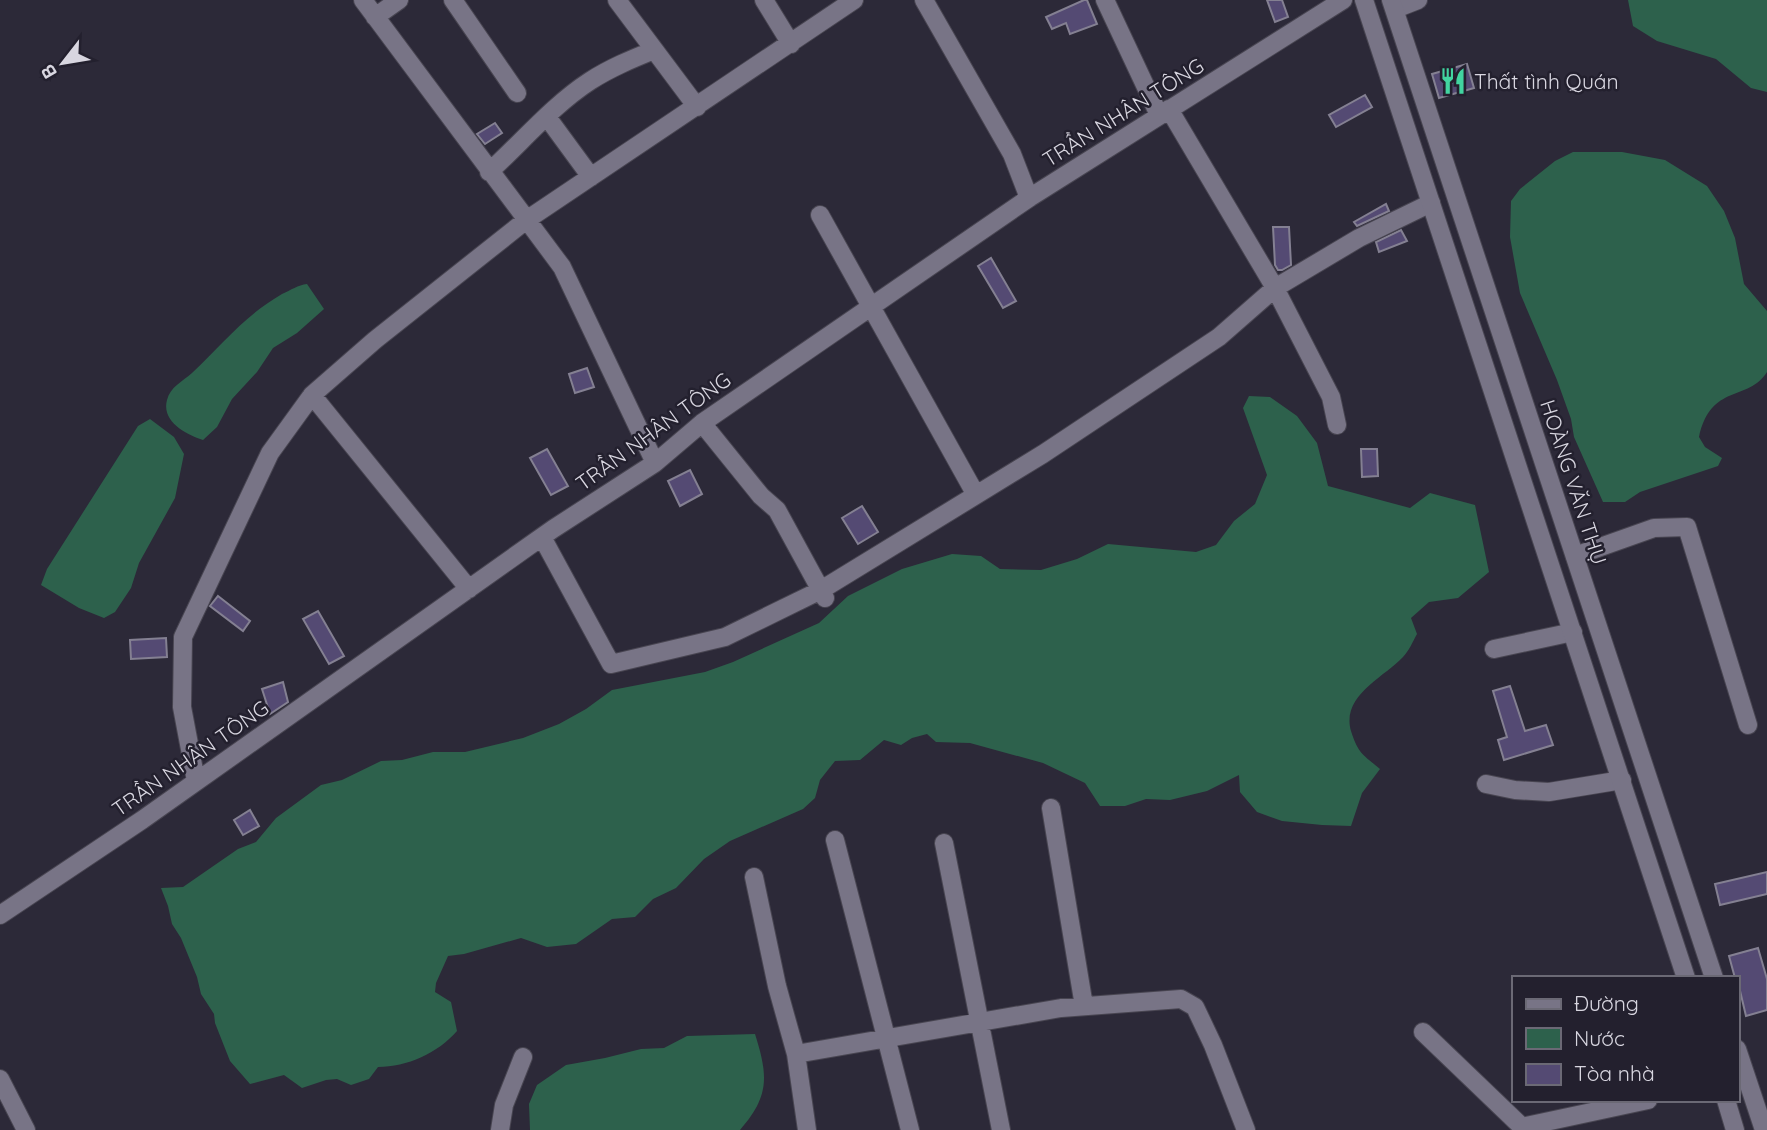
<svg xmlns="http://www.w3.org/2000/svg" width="1767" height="1130" font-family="Quicksand,sans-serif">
  <rect width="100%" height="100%" fill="#2c2938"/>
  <path fill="#2d614c" d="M1628,0H1767V92L1751,88L1716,59L1657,41L1633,26Z
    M1573,152H1622L1665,160L1707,186L1724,211L1735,238L1744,284L1767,311V372C1748,402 1711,383 1699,437L1705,447L1722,458L1718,466L1640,492L1625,502H1603L1574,437L1571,419L1557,380L1520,293L1510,237L1511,201L1520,189L1555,161Z
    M307,284L324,309L297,333L273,348L257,372L232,399L217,427L203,440C187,435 161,422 167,400C170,387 183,381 192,373C224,343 244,316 282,294C291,290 298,285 307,284Z
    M1249,396L1270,397L1297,416L1317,443L1328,486L1410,508L1430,493L1475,505L1489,572L1458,598L1429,602L1411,618L1417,634C1413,641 1409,651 1403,657C1383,678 1341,696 1351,731C1358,753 1362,754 1380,769L1362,793L1351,826L1322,825L1282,821L1257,812L1240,792L1239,775L1207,791L1170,800L1146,799L1125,806H1100L1085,783L1043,763L970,743L936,742L927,734L912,738L901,745L884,740L860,760L835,761L820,780L815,798L803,809L730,841L704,859L676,888L653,899L635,917L612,919L576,944L547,947L521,938L464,954L448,956L436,983L435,992L451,1002L457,1031C438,1053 407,1067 378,1067L369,1079L351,1085L337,1079L326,1080L302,1088L284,1075L250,1084L230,1061L215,1023L214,1014L201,994L197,977L181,938L172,924L168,906L161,888L183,887L238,849L256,842L276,818L321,785L342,780L381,761L402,760L433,752H465L523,738L559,724L586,709L612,690L705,672L733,662L819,623L848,596L902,569L952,554L981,556L1000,569L1041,570L1077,559L1108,544L1196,552L1216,545L1234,521L1255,504L1267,475L1243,408Z
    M150,419L174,437L184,454L175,498L139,563L131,588L115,612L104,618L79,608L41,585L47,569L138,426Z
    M755,1034C768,1075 770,1096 740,1130H530L529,1104L537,1085L566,1065L605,1058L641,1049L664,1048L687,1036Z"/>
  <path fill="#544a73" stroke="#848092" stroke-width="2" d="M1084,0H1087L1097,24L1070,34L1066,23L1052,29L1046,17Z
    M1267,0H1282L1288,17L1275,22Z
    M1467,64L1474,88L1439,98L1432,74Z
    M1365,95L1372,107L1336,127L1329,115Z
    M495,123L502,133L485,144L477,134Z
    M1386,204L1389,211L1357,226L1354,222Z
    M1273,227H1289L1291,265L1282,270H1278L1275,265Z
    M1401,230L1407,241L1379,252L1376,242Z
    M991,258L1016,301L1003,308L978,266Z
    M587,368L594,387L575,393L569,374Z
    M547,449L568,486L551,495L530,458Z
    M1361,449H1377L1378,476L1362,477Z
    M690,470L702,494L680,506L668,481Z
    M862,506L878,532L858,544L842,518Z
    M218,596L250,621L243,631L210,606Z
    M318,611L344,656L329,664L303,619Z
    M166,638L167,657L131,659L130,640Z
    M283,682L288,702L270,714L262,689Z
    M1510,686L1525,731L1546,725L1553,745L1504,760L1498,740L1507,737L1493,691Z
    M250,810L259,826L243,835L234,820Z
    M1767,872V894L1720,905L1715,884Z
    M1758,948L1767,979V1010L1746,1016L1737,978H1735L1729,956Z"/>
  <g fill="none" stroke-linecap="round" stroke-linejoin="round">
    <defs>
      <path id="minor" d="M363,0L562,267L655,463
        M453,0L517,93
        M617,0L697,107
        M764,0L791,44
        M924,0L1012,154L1029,198
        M1105,0L1159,115
        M1395,9L1418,0
        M375,17L399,0
        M1169,109L1275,288L1331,397L1337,425
        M547,117L591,177
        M489,172C522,142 553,105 590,81C610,68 632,59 654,50
        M820,215L976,495
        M312,395L469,589
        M702,423L761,496L777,510L825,598
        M542,537L611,664L725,637L821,590L1043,454L1219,337L1275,288L1359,238L1431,203
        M1575,556L1654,528L1687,527L1748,725
        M1494,649L1573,632
        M196,781L182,707L183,637L270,453L312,395L375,340L525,221L854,0
        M1486,784L1515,790L1549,792L1622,780
        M1051,808L1084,1006
        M835,840L910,1130
        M944,843L1001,1130
        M754,877L777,986L796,1054L807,1130
        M0,915L142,820L553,529L655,463L702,423L1029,198L1343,0
        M1423,1032L1522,1127L1648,1100
        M796,1054L1061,1008L1181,999L1195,1007L1213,1045L1246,1130
        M500,1130L504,1105L523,1057"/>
      <path id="tertiary" d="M0,1079L26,1130"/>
      <path id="secondary" d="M1364,0L1686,978
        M1391,0L1714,978
        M1737,1049L1764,1130
        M1726,1100L1735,1130"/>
    </defs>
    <use href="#minor" stroke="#484551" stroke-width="20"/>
    <use href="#tertiary" stroke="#484551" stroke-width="20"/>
    <use href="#secondary" stroke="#484551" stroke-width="20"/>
    <use href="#minor" stroke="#787486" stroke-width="18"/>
    <use href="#tertiary" stroke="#787486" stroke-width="18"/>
    <use href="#secondary" stroke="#787486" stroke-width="18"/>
  </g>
  <defs>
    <symbol id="restaurant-bare" viewBox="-9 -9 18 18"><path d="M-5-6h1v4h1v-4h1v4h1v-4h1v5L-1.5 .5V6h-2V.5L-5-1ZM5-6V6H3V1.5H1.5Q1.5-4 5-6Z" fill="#42d4a0" stroke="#23202e" stroke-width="2.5" paint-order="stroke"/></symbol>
  </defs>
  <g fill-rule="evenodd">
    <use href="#restaurant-bare" x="1434" y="62" width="38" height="38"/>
  </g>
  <g text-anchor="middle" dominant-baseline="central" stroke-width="5" stroke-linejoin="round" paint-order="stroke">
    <g font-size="21" fill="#d8d6e0" stroke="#23202e" text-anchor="start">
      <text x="1474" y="81">Thất tình Quán</text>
    </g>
    <g font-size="21" fill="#d8d6e0" stroke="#23202e">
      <text transform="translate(1123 112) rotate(-32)">TRẦN NHÂN TÔNG</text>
      <text transform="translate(653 431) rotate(-36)">TRẦN NHÂN TÔNG</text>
      <text transform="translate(1574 482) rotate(72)">HOÀNG VĂN THỤ</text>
      <text transform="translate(190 758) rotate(-35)">TRẦN NHÂN TÔNG</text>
    </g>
  </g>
  <rect x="1512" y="976" width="228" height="126" fill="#23202e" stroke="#6b6975" stroke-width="2"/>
  <rect x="1526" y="999" width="35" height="10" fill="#787486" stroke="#6b6975" stroke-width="2"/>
  <text x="1574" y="1011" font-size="21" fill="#d8d6e0">Đường</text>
  <rect x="1526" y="1028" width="35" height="21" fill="#2d614c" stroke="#6b6975" stroke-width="2"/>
  <text x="1574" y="1046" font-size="21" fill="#d8d6e0">Nước</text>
  <rect x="1526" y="1064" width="35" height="21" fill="#544a73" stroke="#6b6975" stroke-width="2"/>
  <text x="1574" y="1081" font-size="21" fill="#d8d6e0">Tòa nhà</text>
  <g transform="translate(63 63) rotate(239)" stroke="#23202e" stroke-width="5" paint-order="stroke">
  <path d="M0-5L12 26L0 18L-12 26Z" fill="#d8d6e0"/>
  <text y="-10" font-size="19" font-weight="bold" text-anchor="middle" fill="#d8d6e0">B</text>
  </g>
</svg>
